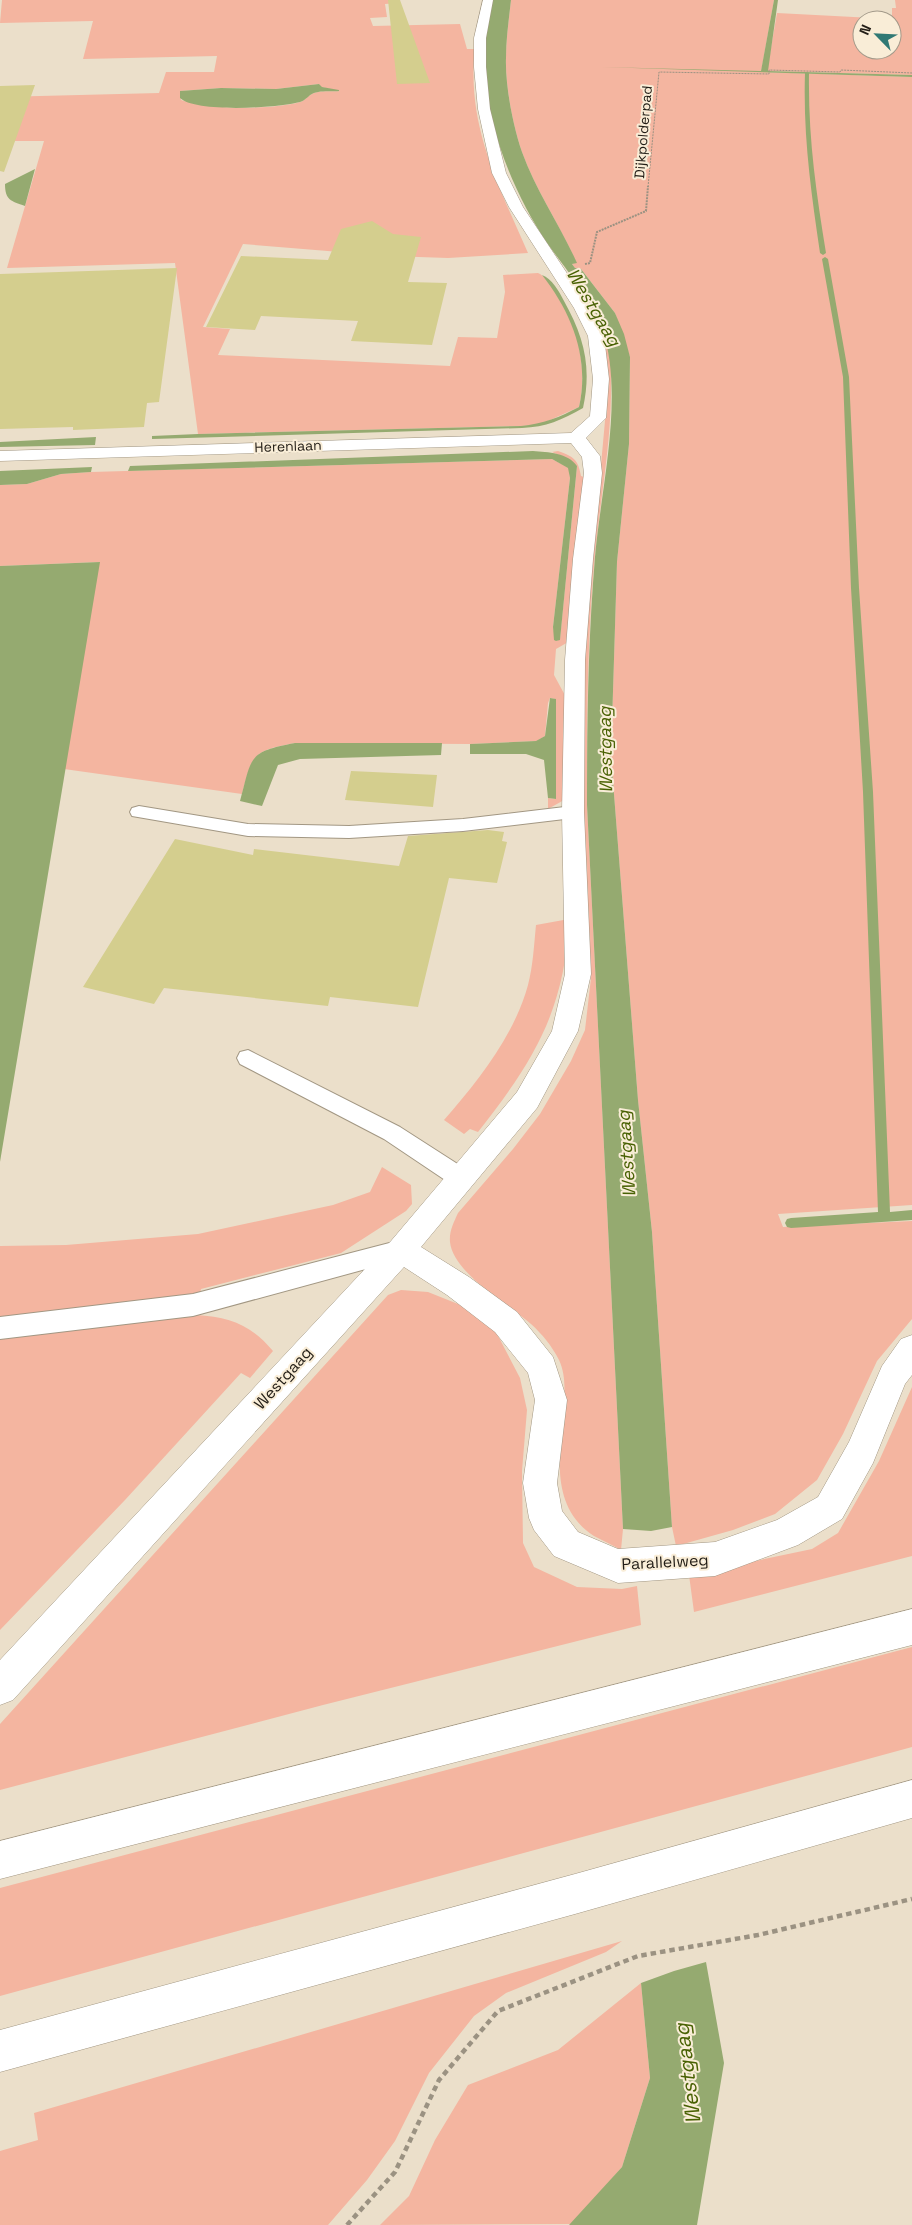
<svg xmlns="http://www.w3.org/2000/svg" width="912" height="2225" font-family="'Space Grotesk',sans-serif">
  <rect width="100%" height="100%" fill="#ebdfca"/>
  <path fill="#f4b5a0" fill-rule="evenodd" d="M2,0H399V3L385,4L387,17L370,18L373,26L460,24L467,49H475C466,125 499,186 528,253L448,258L389,256L243,244L203,327L230,329L218,355L450,366L458,337L497,338L505,292L503,275L538,273C545,276 549,284 554,290C578,322 588,368 579,407L539,425L521,426L198,434L175,263L7,268L44,141H0V97L159,93L166,72H214L217,56L83,59L93,21L0,23ZM319,84L321,87L339,91C331,92 319,90 312,94C307,96 305,101 300,102C271,110 209,110 181,100L180,91L221,88L276,89Z
    M511,0H774L761,72L912,77V1205L778,1214L783,1227L912,1221V1319L877,1361L843,1434L817,1480L775,1514L733,1530L676,1546L672,1527L652,1232L638,1100L611,756L617,562L629,444L630,357L615,313L581,269L575,268L572,264L576,262C560,225 536,191 522,152C513,126 505,85 506,57C506,38 509,19 511,0Z
    M895,0H912V75L767,71L777,13L892,19V8H896ZM862,20H892V50H862Z
    M561,269H564C583,295 602,319 609,351C612,366 611,382 611,397C610,450 600,502 595,555C587,638 587,722 587,805L623,1529L621,1550C613,1545 603,1541 594,1536C549,1507 560,1454 563,1408C565,1392 566,1375 559,1360C552,1346 542,1334 531,1324C509,1305 453,1273 450,1242C449,1231 454,1222 458,1213L513,1149L540,1114L571,1061L585,1030L591,978L581,815L583,662L606,410L607,379Z
    M558,451C574,457 578,459 581,476L584,477L570,641L556,649L554,675L567,699L564,800L548,809V798L556,799L555,699L550,698L548,703L545,736L537,741L470,744L295,743C253,751 253,753 242,794L64,769L99,562L0,566V485L27,484L61,474L91,472L552,459L569,468L570,478L553,627L556,641L560,639L577,466L566,458L552,452Z
    M569,919C565,1011 533,1062 478,1132L470,1129L464,1134L444,1120C478,1081 514,1036 528,985C533,966 534,945 536,925Z
    M382,1167L411,1185L412,1204L406,1211L341,1253L201,1289L196,1315C230,1317 251,1325 273,1351L250,1378L241,1373L125,1500L0,1630V1246L66,1245L198,1234L333,1205L370,1192Z
    M401,1290L428,1292L468,1308L495,1330L520,1378L527,1410L522,1471L523,1543L534,1567L577,1587L622,1589L637,1586L641,1625L323,1705L0,1790V1724L388,1295Z
    M912,1387V1556L694,1612L689,1575L812,1549L838,1533L879,1461Z
    M912,1647V1747L0,1996V1888Z
    M622,1941L606,1952L506,1993L474,2016L429,2073L395,2141L367,2180L328,2225H0V2151L38,2140L34,2113Z
    M641,1983L650,2078L622,2167L572,2224L380,2225L409,2196L435,2140L468,2085L558,2050Z"/>
  <path fill="#95aa70" d="M493,0H511C509,19 506,38 506,58C505,85 513,126 522,152C536,191 560,225 577,263L572,264L575,268L581,269L615,313L624,334L630,357L629,444L617,562L611,756L638,1100L652,1232L672,1527L651,1531L623,1529L587,805C587,723 588,640 595,557C601,487 625,395 602,328C593,301 564,267 547,243C510,188 479,109 485,41C486,28 490,13 493,0Z
    M774,0H778L768,71L912,75V77L602,67L761,71Z
    M319,84L322,87L339,90V91C332,92 319,90 312,94C308,96 306,100 300,102C278,108 196,113 180,98V91L221,88L276,89Z
    M35,169L25,206C11,201 5,200 5,184Z
    M542,275C552,279 559,291 564,301C584,337 592,367 583,408C562,420 546,427 522,428L152,439V436L198,434L521,426C543,424 560,417 579,407C590,359 572,313 542,275Z
    M96,437L95,445L0,447V442Z
    M533,451C548,452 568,453 577,466L560,640L556,641L554,640L553,627L570,478L568,468L552,459L128,471L130,466Z
    M92,467L91,472L61,474L27,484L0,485V471Z
    M100,562L0,1162V566Z
    M550,698L556,699V799L548,798L544,760L526,754H470V744L536,741L545,736Z
    M295,743H442L441,755L300,759L278,765L262,806L240,801C252,757 247,752 295,743Z
    M706,1962L724,2063L697,2225H569L622,2167L650,2078L641,1983L674,1971Z"/>
  <g fill="none" stroke-linecap="round" stroke-linejoin="round">
    <path fill="#95aa70" fill-rule="evenodd" d="M807,72L809,73C808,137 816,191 826,253L823,255L820,253C811,191 803,136 805,73Z
      M825,257L828,259L849,377L859,588L873,792L890,1212L912,1210V1220L791,1228L787,1227L785,1223L787,1219L791,1218L878,1212L863,792L851,588L843,377L822,259Z"/>
  </g>
  <path fill="#d4ce8e" d="M388,0H400L430,83L397,84Z
    M35,85L4,172L0,171V86Z
    M372,221L393,234L421,237L408,282L447,283L432,345L351,341L358,321L261,316L255,330L206,327L241,256L328,260L341,229Z
    M177,268L159,402L147,403L144,427L73,430V427L0,429V274Z
    M351,771L437,775L433,807L345,800Z
    M488,830L504,832L502,841L507,842L497,883L449,878L418,1007L330,997L328,1006L164,988L154,1004L83,987L175,839L253,855L254,849L399,866L408,836Z"/>
  <g fill="none" stroke-linecap="round" stroke-linejoin="round">
    <defs>
      <path id="lane" d="M139,806L248,824L349,826L463,819L573,806L580,808L582,812L580,816L573,818L463,831L349,838L248,836L132,816L130,812L132,808Z
        M248,1050L400,1127L470,1172L474,1179L470,1186L462,1189L454,1186L384,1139L240,1064L237,1058L240,1052Z
        M401,1240L410,1243L413,1250L410,1257L193,1316L0,1339V1317L193,1294Z"/>
      <path id="street" d="M483,0H493L486,38V67L490,109L506,173L523,207L590,308L604,336L609,379L606,418L586,438L600,456L602,473L593,559L585,660L584,812L591,974L578,1031L537,1108L421,1247L469,1277L517,1312L553,1357L567,1400L557,1483L562,1511L578,1532L618,1549L715,1542L777,1520L818,1497L849,1442L882,1366L901,1339L912,1335V1375L905,1384L873,1463L842,1519L798,1545L715,1576L618,1583L554,1556L534,1530L529,1518L523,1483L535,1400L528,1373L495,1332L447,1295L404,1267L13,1700L0,1705V1660L391,1241L517,1092L552,1031L565,974L562,812L565,660L573,559L584,473L582,457L571,443L0,461V451L571,433L590,416L593,379L588,336L574,308L509,207L492,173L478,109L474,67V38Z"/>
      <path id="highway" d="M912,1609V1645L0,1879V1841Z
        M912,1780V1818L575,1914L0,2072V2030L575,1874Z"/>
    </defs>
    <use href="#lane" stroke="#a29783" stroke-width="2"/>
    <use href="#street" stroke="#a29783" stroke-width="1"/>
    <use href="#highway" stroke="#a29783" stroke-width="1"/>
    <path stroke="#9b9282" stroke-width="1" stroke-dasharray="2 1" stroke-linecap="butt" d="M648,187L659,72L769,74V70L840,72L841,70L912,73"/>
    <path stroke="#9b9282" stroke-width="2" stroke-dasharray="2 1" stroke-linecap="butt" d="M585,264L590,263L597,232L646,211L648,186"/>
    <path stroke="#9b9282" stroke-width="4.5" stroke-dasharray="5.5 4" stroke-linecap="butt" d="M347,2225L395,2172L439,2080L498,2011L638,1956L758,1935L912,1899"/>
    <use href="#lane" fill="#fff" fill-rule="evenodd"/>
    <use href="#street" fill="#fff" fill-rule="evenodd"/>
    <use href="#highway" fill="#fff" fill-rule="evenodd"/>
  </g>
  <g text-anchor="middle" dominant-baseline="central" stroke-width="4" stroke-linejoin="round" paint-order="stroke">
    <g font-size="14" fill="#221d16" stroke="#f9edd7">
      <text transform="translate(643 132) rotate(-85)">Dijkpolderpad</text>
      <text transform="translate(288 446) rotate(-2)">Herenlaan</text>
    </g>
    <g font-size="16" fill="#221d16" stroke="#f9edd7">
      <text transform="translate(283 1378) rotate(-48)">Westgaag</text>
      <text transform="translate(665 1562) rotate(-3)">Parallelweg</text>
    </g>
    <g font-size="18" font-style="italic" fill="#486103" stroke="#f9edd7">
      <text transform="translate(594 307) rotate(59)">Westgaag</text>
      <text transform="translate(605 750) rotate(-91)">Westgaag</text>
      <text transform="translate(626 1154) rotate(-94)">Westgaag</text>
    </g>
    <g font-size="21" font-style="italic" fill="#486103" stroke="#f9edd7">
      <text transform="translate(687 2074) rotate(-97)">Westgaag</text>
    </g>
  </g>
  <g transform="translate(877 35) rotate(294)"><circle r="24" fill="#f9edd7" stroke="#a39a8a"/>
  <path d="M0-4L9 19L0 12L-9 19Z" fill="#307974"/>
  <text y="-8" font-size="14" font-weight="bold" text-anchor="middle" fill="#221d16">N</text>
  </g>
</svg>
